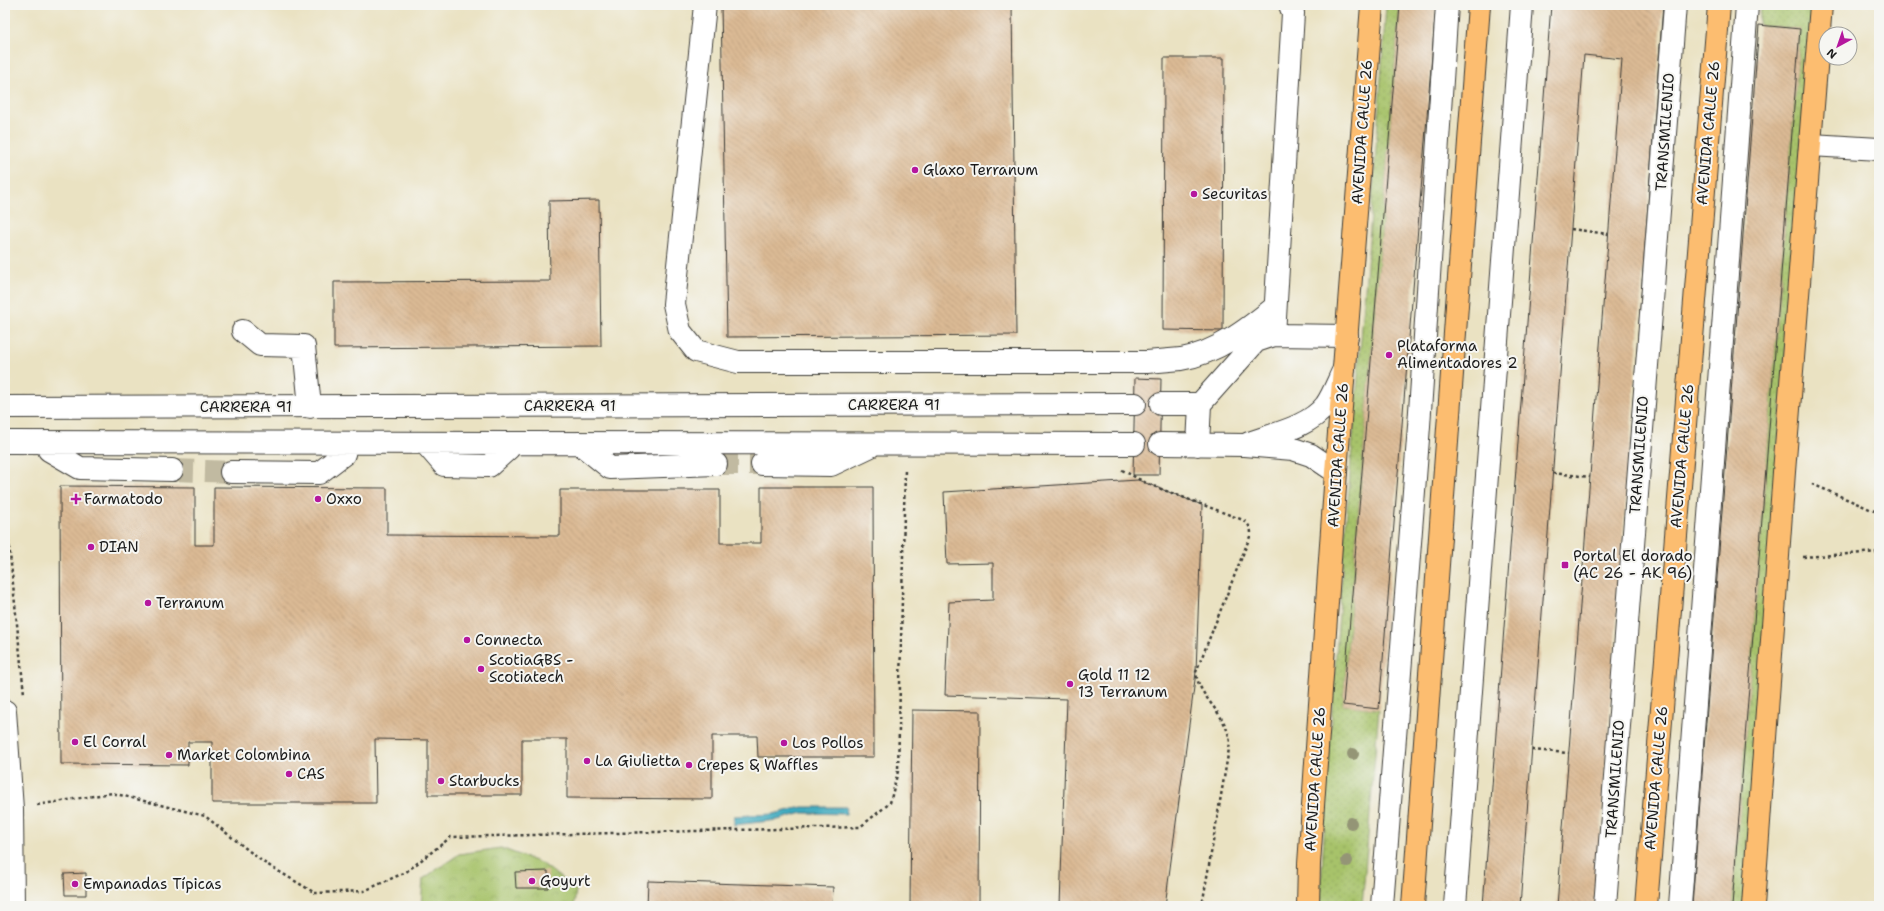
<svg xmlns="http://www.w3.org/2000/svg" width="1884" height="911" font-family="'Shantell Sans',sans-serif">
  <defs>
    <pattern id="grass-dots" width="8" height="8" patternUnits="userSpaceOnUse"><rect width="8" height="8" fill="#a7c36a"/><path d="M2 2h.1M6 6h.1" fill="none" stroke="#8fa75b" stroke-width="1.8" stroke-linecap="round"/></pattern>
    <pattern id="park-crowns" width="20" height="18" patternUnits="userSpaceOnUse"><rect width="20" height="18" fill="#a7c36a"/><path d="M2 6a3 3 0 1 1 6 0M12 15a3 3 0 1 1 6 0" fill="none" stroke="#8fa75b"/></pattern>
    <pattern id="building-back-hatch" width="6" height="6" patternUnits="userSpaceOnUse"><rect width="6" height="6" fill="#dbba94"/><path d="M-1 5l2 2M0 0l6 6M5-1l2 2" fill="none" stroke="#bb9f7f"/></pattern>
  </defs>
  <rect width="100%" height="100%" fill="#f6f6f2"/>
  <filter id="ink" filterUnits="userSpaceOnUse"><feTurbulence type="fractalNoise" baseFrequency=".025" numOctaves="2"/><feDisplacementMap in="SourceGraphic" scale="8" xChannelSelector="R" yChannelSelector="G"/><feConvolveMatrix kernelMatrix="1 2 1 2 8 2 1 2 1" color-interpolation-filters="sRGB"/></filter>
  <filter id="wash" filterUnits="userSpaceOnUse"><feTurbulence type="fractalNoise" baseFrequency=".012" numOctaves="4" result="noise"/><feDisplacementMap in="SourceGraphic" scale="16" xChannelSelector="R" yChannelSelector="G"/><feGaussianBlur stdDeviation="0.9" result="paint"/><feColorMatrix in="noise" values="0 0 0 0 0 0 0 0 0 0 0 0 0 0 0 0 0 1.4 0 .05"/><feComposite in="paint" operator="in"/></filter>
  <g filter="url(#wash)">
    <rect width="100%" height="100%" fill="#eae2c2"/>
    <path fill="url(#grass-dots)" stroke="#627043" d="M1386,5H1400L1343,705L1379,709L1362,906H1320C1335,605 1367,306 1386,5Z
      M1761,5H1812L1743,906H1732L1800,29L1759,25Z"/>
    <path fill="url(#park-crowns)" stroke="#627043" d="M501,848L543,864L576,890L574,906H421L423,879L459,854Z"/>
    <path fill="#3ea9be" stroke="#2d626d" d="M802,807H847L846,814L803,813L778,820L734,825V816L773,814Z"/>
    <g id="blocks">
      <path fill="url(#building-back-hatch)" d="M721,5H1012L1016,335L727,337Z
        M1400,5H1436L1379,709L1343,705Z
        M1551,5H1663L1595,906H1557L1622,59L1584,55L1520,906H1483Z
        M1759,25L1800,29L1732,906H1692Z
        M1164,58H1224L1223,331L1163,330Z
        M599,200L601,346L334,348V282L550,281L549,201Z
        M1135,378L1161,379L1159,475H1133Z
        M1138,480L1202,505L1196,672L1165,906H1060L1067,699L945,695L949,602L993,600V563L947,564L944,492Z
        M60,486L195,487V545H214V487L387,488V535L560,536V490H720V543H761V487H873L874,757H758L757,736H712V799L567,798V739H522V795H428V740L375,739L376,803H212V742H188V765L61,764Z
        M912,710L980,711L979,906H910Z
        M548,871V888H516L515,872Z
        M86,873V895H65L64,874Z
        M648,881L833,887L832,906H647Z"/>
    </g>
  </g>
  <g filter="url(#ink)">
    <use href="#blocks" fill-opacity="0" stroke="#3b3a35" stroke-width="1"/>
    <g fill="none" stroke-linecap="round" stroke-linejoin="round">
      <path stroke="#c1baa1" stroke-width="22" stroke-dasharray="22 11" stroke-linecap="butt" d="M716,464H762
        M172,470L231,472"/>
      <defs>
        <path id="minor" d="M705,5L674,304L680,331L696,351L738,362H1147C1158,361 1170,360 1181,359C1217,353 1248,329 1275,307
          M1811,145L1879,149
          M243,331L260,345L304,346L310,407
          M1274,335L1293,13L1290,5
          M1161,404H1200L1256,341L1274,335L1347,336
          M5,407L1135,404
          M5,442L1134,444
          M48,442L49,450L80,468L172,470
          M425,443L444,465L489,466L509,448L511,443
          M579,443L610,468L716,464
          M1249,443C1274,434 1309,427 1326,405C1333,395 1338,381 1344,369
          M1160,444L1245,445L1293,449L1311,455L1336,472
          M1198,445L1200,404
          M762,464L831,465L871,446
          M231,472L319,473L344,454L346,443
          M5,711L12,809L13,906
          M1382,906L1419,426L1447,5
          M1455,906L1522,5
          M1605,906L1675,5
          M1680,906L1747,5"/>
        <path id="major" d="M1308,906L1309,864L1336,472L1372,5
          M1413,906L1479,5
          M1646,906L1719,5
          M1753,906L1784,472L1821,5"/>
      </defs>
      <use href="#minor" stroke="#3b3a35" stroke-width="24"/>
      <use href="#major" stroke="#3b3a35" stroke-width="24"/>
      <path stroke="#3b3a35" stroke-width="2.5" stroke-dasharray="3 3" stroke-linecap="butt" d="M1571,229L1608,234
        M1122,470L1148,484L1243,520C1248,524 1251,527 1251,534L1196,672C1198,698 1227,712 1230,743L1202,906
        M1553,473L1590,477
        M1812,484L1879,513
        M5,504L24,694
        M1803,557L1879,552
        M1532,750L1569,753
        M37,805L112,793L205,816L263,862L315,893L364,891L406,872L451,837L860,827L890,803L898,771L905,469"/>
      <use href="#minor" stroke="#fff" stroke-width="22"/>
      <use href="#major" stroke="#fcbd6f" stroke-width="22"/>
    </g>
    <g fill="#949576">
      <circle cx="1353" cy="754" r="6"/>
      <circle cx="1351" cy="823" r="6"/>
      <circle cx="1347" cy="861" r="6"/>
    </g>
  </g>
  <g fill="#b5179e" stroke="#f6f6f2" stroke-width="1.5">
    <circle cx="915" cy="170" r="4"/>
    <circle cx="1194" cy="194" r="4"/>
    <circle cx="1389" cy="355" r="4"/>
    <path d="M74 493h4v4h4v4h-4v4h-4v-4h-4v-4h4z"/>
    <circle cx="318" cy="499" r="4"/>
    <circle cx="91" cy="547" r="4"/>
    <rect x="1561" y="561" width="8" height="8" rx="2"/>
    <circle cx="148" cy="603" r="4"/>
    <circle cx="467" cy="640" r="4"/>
    <circle cx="481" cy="669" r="4"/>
    <circle cx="1070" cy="684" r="4"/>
    <circle cx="75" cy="742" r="4"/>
    <circle cx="784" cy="743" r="4"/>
    <circle cx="169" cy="755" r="4"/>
    <circle cx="587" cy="761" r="4"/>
    <circle cx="689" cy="765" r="4"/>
    <circle cx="289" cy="774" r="4"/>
    <circle cx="441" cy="781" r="4"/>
    <circle cx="532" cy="881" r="4"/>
    <circle cx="75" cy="884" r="4"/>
  </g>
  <g text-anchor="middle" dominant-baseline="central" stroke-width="4" stroke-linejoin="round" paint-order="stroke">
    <g font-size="15" fill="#1c1c1c" stroke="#f6f6f2">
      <text transform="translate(1362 132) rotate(-86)">AVENIDA CALLE 26</text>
      <text transform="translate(1665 132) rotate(-86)">TRANSMILENIO</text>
      <text transform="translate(1708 133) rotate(-85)">AVENIDA CALLE 26</text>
      <text x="894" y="405">CARRERA 91</text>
      <text x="570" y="406">CARRERA 91</text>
      <text x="246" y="407">CARRERA 91</text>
      <text transform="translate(1338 455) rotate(-86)">AVENIDA CALLE 26</text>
      <text transform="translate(1639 455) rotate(-86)">TRANSMILENIO</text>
      <text transform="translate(1682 456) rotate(-85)">AVENIDA CALLE 26</text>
      <text transform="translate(1656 778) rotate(-85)">AVENIDA CALLE 26</text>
      <text transform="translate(1315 779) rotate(-86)">AVENIDA CALLE 26</text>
      <text transform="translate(1615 779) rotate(-86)">TRANSMILENIO</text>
    </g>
    <g font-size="15" fill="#1c1c1c" stroke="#f6f6f2" text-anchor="start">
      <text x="923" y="170">Glaxo Terranum</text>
      <text x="1202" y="194">Securitas</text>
      <text x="1397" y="346">Plataforma<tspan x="1397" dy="17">Alimentadores 2</tspan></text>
      <text x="84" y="499">Farmatodo</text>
      <text x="326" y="499">Oxxo</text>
      <text x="99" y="547">DIAN</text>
      <text x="1573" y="556">Portal El dorado<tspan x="1573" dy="17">(AC 26 - AK 96)</tspan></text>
      <text x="156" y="603">Terranum</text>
      <text x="475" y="640">Connecta</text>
      <text x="489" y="660">ScotiaGBS -<tspan x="489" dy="17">Scotiatech</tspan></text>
      <text x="1078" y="675">Gold 11 12<tspan x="1078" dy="17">13 Terranum</tspan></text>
      <text x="83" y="742">El Corral</text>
      <text x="792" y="743">Los Pollos</text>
      <text x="177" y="755">Market Colombina</text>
      <text x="595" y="761">La Giulietta</text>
      <text x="697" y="765">Crepes &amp; Waffles</text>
      <text x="297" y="774">CAS</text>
      <text x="449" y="781">Starbucks</text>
      <text x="540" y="881">Goyurt</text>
      <text x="83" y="884">Empanadas Típicas</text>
    </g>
  </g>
  <rect width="1884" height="911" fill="none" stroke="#f6f6f2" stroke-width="20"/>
  <g transform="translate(1838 46) rotate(220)"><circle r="19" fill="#f6f6f2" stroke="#9f9f9c"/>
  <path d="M0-3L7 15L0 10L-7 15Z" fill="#b5179e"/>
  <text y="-6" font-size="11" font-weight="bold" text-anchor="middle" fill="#1c1c1c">N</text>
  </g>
</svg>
